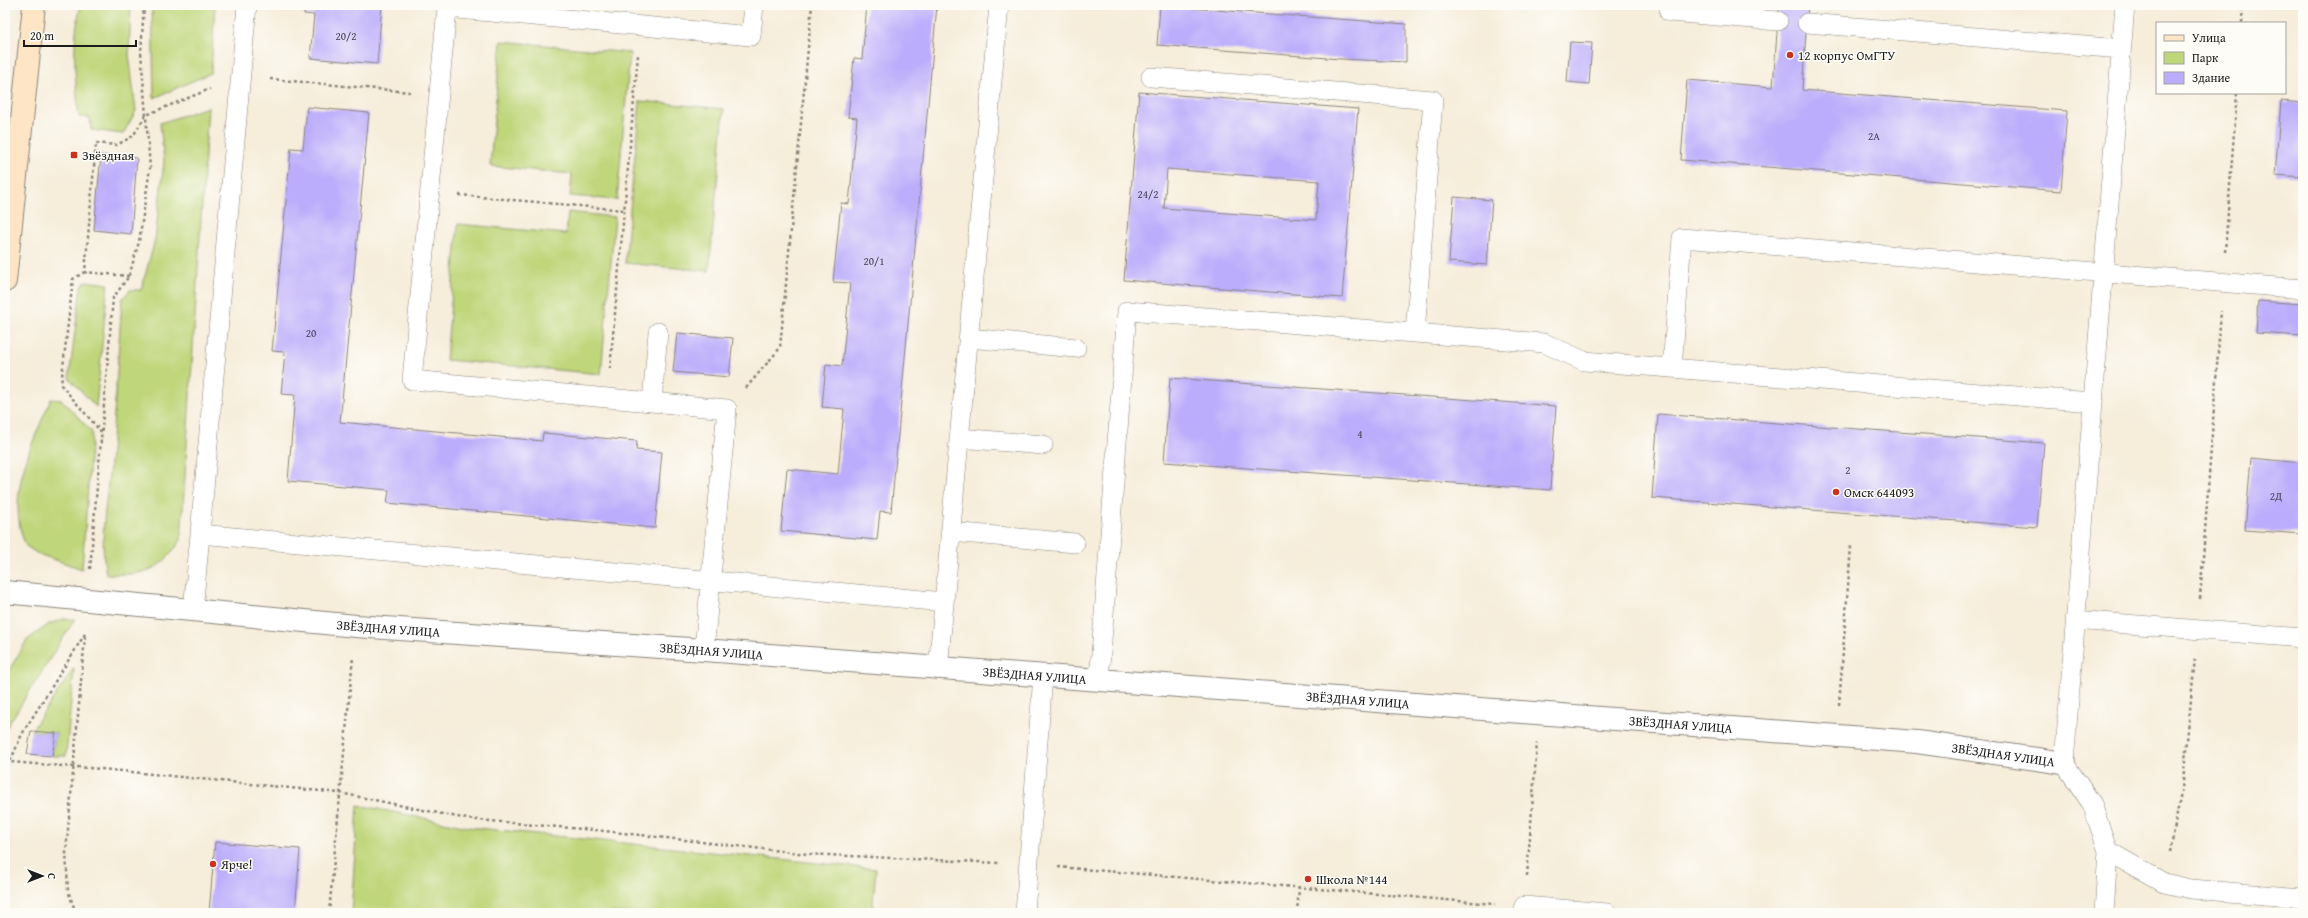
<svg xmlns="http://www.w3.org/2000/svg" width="2308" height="918" font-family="'Gentium Book Plus',serif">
  <rect width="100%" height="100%" fill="#fdfcf7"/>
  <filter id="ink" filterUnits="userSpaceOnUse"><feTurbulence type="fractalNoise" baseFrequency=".025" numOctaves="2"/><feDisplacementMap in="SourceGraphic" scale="8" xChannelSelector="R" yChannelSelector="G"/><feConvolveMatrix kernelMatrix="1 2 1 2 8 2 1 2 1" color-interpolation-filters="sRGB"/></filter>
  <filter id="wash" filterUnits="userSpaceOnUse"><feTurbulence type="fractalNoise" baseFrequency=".012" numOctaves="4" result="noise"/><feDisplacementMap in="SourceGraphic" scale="16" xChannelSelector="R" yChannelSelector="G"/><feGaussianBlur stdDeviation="0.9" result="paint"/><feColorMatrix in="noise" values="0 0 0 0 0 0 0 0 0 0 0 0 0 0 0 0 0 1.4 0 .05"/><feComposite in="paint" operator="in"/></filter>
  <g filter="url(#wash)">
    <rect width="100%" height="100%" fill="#f6edda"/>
    <path fill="#c0d67a" stroke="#6e794b" d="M81,5H131L129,54L136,111L123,134L91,130L90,118L79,117C75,79 71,42 81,5Z
      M152,5H215L211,73L154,98Z
      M501,41L630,53L617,200L570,196L572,174L490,166Z
      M640,101L724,109L709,271L625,263Z
      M208,107L181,540C159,573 145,575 106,574C99,537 107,501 110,464C115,409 118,354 122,299L130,290H141L155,240L164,161L160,123Z
      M568,212L615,217L601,374L446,360L458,224L566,234Z
      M86,281L108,284L96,407L69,378L81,286Z
      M51,399L62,400L92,432L82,569L38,554L26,546C4,497 32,444 51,399Z
      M64,619H75L5,730V677L27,640L49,624Z
      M74,668L66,756H52L56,733L31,731Z
      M358,805L468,827L876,869L872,913H351Z"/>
    <g id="blocks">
      <path fill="#bbadfb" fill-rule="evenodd" d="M305,5H382L377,64L310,58L314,15L304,14Z
        M867,5H937L891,512L880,511L877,540L781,531L787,469L838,474L844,409L822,407L826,364L842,366L850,283L833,282L841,203L849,204L857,118L848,117L854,58L862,59Z
        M1779,5H1808L1802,90L2067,111L2061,191L1681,160L1687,80L1773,87Z
        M1160,6L1406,24V62L1341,59L1157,45Z
        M1570,42L1592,43L1589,84L1567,82Z
        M1139,92L1358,109L1342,298L1124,280ZM1167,169L1319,181L1316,220L1164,208Z
        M2281,101L2303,103V177L2275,175Z
        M307,107L369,113L340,422L542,441L543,433L637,441L636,450L662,452L655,528L387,503L389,490L288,481L295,395L281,394L285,352L272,351L291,148L303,149Z
        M101,155L137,158L131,234L94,230Z
        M1454,197L1492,200L1487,265L1449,262Z
        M2258,301L2303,304V336L2256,333Z
        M677,333L733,338L729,377L673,372Z
        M1170,378L1556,406L1550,490L1164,462Z
        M1658,414L2044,443L2037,527L1652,498Z
        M2251,458L2303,463V534L2245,530Z
        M31,731L56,733L52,756L27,754Z
        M215,842L300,849L295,913H209Z"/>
    </g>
  </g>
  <g filter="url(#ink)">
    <use href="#blocks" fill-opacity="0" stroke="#89847b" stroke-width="1"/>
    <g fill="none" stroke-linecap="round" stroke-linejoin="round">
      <defs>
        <path id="service" d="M247,5L200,534L944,602
          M1669,5V12L1778,21
          M1807,23L2121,49
          M1151,77L1433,100L1415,333
          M969,338L1076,348
          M1672,368L1682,238L2303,289
          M652,402L658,332
          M959,438L1043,445
          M951,532L1075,543
          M193,611L200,534
          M2075,620L2303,638
          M704,650L727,409L412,380L447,8L751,36L754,5
          M938,669L999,5
          M1099,680L1127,311L1544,343L1584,361L2092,402
          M2108,851L2164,883L2191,889L2303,898
          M1025,913L1043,675
          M1524,913V906L1607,913
          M2104,913L2108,851L2092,804L2064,763L2125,5"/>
        <g id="minor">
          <path id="s1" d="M5,592L356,626L704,650L1917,742L2064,763"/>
        </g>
        <path id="secondary" d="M5,281L34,5"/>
      </defs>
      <use href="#service" stroke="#89847b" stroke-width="20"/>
      <use href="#minor" stroke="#89847b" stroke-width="24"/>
      <use href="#secondary" stroke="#89847b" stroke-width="24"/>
      <path stroke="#89847b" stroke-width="2.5" stroke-dasharray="3 3" stroke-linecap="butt" d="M2242,23L2243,5
        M270,79L410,92
        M459,195L624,210
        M2225,252L2237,93
        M85,272L73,279L61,385L102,433
        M129,276L85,272L96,143L117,145L133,136L146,115L210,89
        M610,369L638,55
        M746,388L780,348L812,5
        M90,569L113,298L129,276L139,242L150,168L141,52L144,5
        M2200,599L2221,311
        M85,634L22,734L10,762L102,769L340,793L467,819L605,831L807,854L999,863
        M1839,705L1851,546
        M2170,852L2183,782L2195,658
        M1058,867L1495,904
        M1527,876L1537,743
        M76,913L68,891L66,852L85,636
        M329,913L353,657
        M1297,913L1299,888"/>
      <use href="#service" stroke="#fff" stroke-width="19"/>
      <use href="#minor" stroke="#fff" stroke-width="22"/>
      <use href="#secondary" stroke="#fee5c5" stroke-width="22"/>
    </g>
  </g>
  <g fill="#c8321e" stroke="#fdfcf7" stroke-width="1.5">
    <circle cx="1790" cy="55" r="4"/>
    <rect x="70" y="151" width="8" height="8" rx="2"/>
    <circle cx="1836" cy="492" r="4"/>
    <circle cx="213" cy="864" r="4"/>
    <circle cx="1308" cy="879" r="4"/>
  </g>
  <g text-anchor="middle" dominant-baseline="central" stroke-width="3" stroke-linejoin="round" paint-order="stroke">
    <g font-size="11" fill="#444054">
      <text x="346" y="36">20/2</text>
      <text x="1874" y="136">2А</text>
      <text x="1148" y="194">24/2</text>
      <text x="874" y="261">20/1</text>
      <text x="311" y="333">20</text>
      <text x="1360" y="434">4</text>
      <text x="1848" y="470">2</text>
      <text x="2276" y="496">2Д</text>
    </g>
    <g font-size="13" fill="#1c1c1c" stroke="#fdfcf7" text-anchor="start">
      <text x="1798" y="55">12 корпус ОмГТУ</text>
      <text x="82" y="155">Звёздная</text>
      <text x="1844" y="492">Омск 644093</text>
      <text x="221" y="864">Ярче!</text>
      <text x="1316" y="879">Школа №144</text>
    </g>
    <g font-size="13" fill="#1c1c1c" stroke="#fdfcf7">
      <text stroke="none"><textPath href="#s1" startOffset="385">ЗВЁЗДНАЯ УЛИЦА</textPath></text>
      <text stroke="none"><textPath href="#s1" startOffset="709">ЗВЁЗДНАЯ УЛИЦА</textPath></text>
      <text stroke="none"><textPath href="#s1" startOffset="1033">ЗВЁЗДНАЯ УЛИЦА</textPath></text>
      <text stroke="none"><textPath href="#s1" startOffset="1357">ЗВЁЗДНАЯ УЛИЦА</textPath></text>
      <text stroke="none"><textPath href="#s1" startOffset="1681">ЗВЁЗДНАЯ УЛИЦА</textPath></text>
      <text stroke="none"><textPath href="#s1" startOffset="2005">ЗВЁЗДНАЯ УЛИЦА</textPath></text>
    </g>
  </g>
  <rect width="2308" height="918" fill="none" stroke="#fdfcf7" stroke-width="20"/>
  <rect x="2156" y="22" width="130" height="72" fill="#fdfcf7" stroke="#a3a29f"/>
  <rect x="2164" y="35" width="20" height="6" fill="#fee5c5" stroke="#a3a29f"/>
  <text x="2192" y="42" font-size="12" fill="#1c1c1c">Улица</text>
  <rect x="2164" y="52" width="20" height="12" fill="#c0d67a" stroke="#a3a29f"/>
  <text x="2192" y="62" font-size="12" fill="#1c1c1c">Парк</text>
  <rect x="2164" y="72" width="20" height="12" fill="#bbadfb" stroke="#a3a29f"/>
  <text x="2192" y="82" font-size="12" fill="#1c1c1c">Здание</text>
  <g transform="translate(42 876) rotate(90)" stroke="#fdfcf7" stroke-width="3" paint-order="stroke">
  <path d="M0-3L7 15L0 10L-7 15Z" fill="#1c1c1c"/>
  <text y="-6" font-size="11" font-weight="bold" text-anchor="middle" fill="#1c1c1c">С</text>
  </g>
  <path d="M24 40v6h112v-6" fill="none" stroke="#1c1c1c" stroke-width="2"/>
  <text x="30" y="40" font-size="12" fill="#1c1c1c" stroke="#fdfcf7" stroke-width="3" paint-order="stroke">20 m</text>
</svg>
